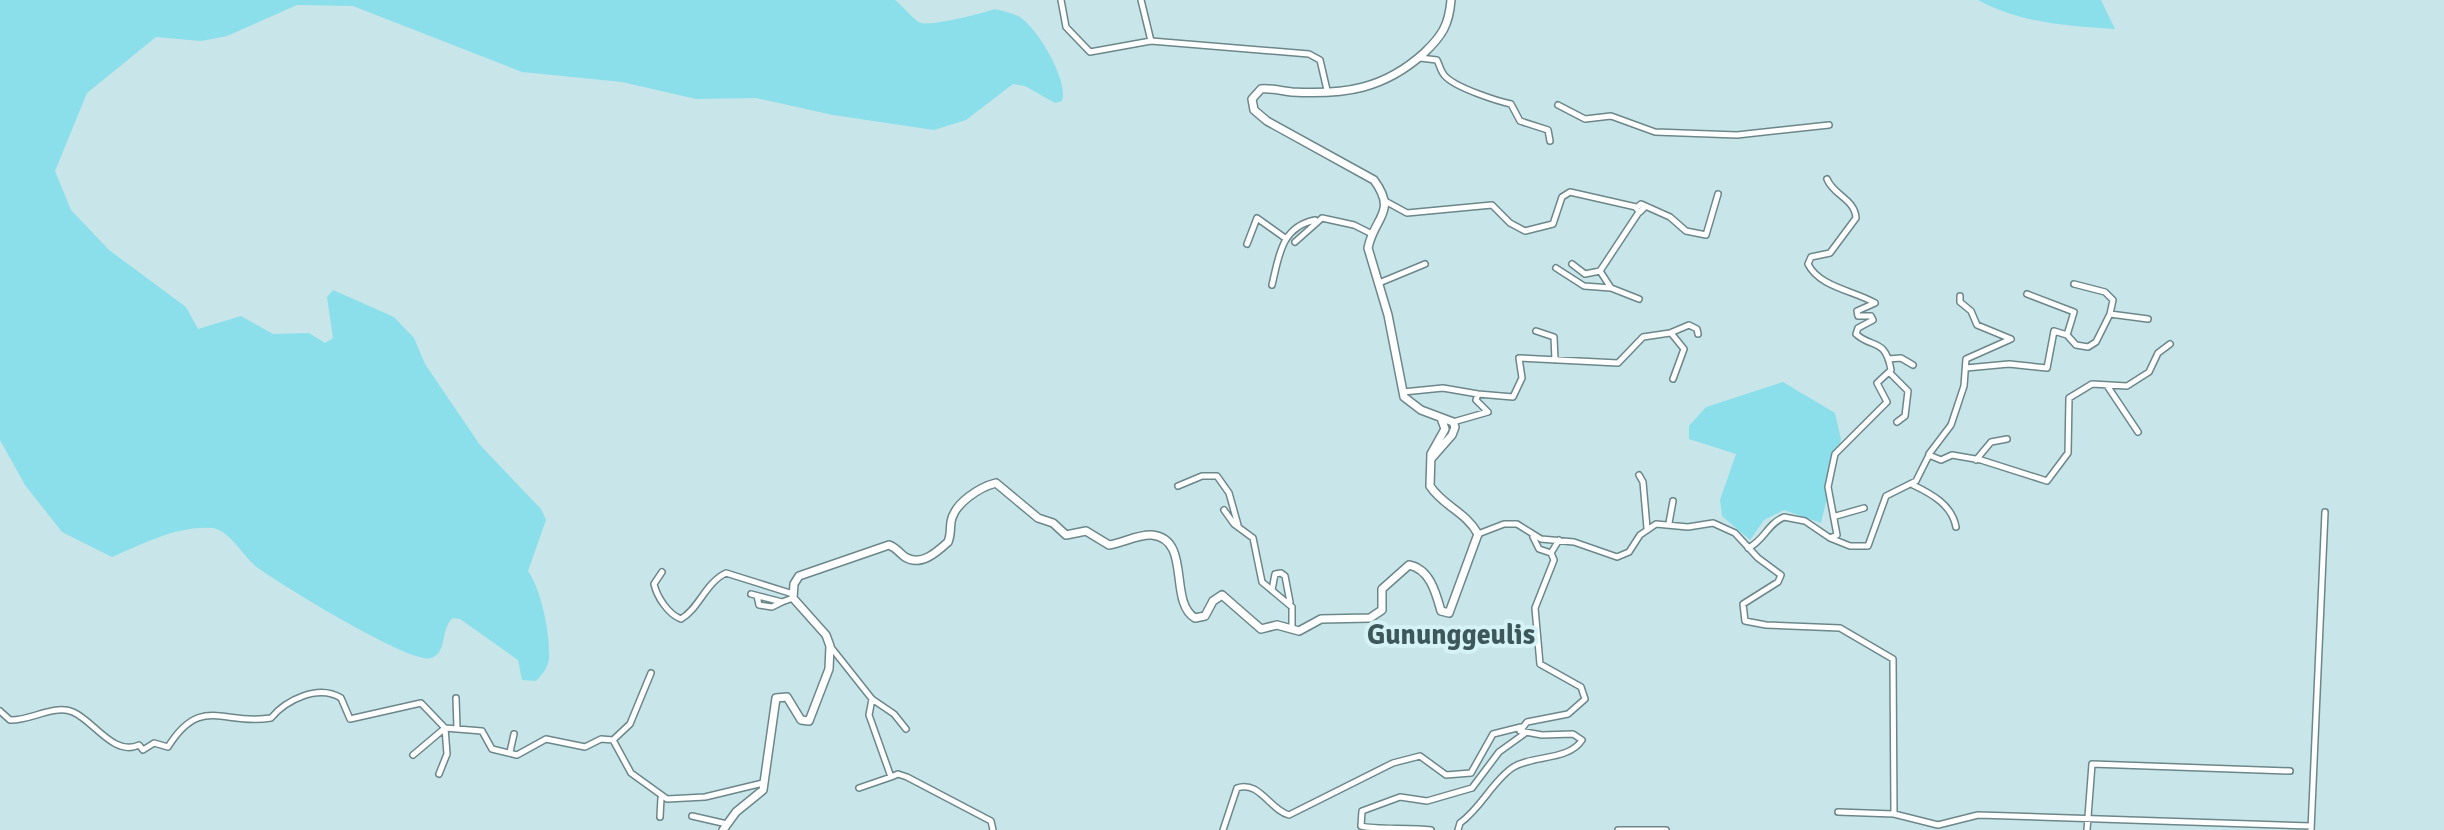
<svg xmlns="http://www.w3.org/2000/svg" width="2444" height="830" font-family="Signika,sans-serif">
  <rect width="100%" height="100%" fill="#c8e5e9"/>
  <path fill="#8bdfea" d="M0,0H895C904,7 911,17 919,22C926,28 984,13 995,9C1002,11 1013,13 1020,17C1038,29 1069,81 1062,101L1055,103L1025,86L1013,84L966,120L934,130L833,115L756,98L696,99L622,82L522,72L353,6L297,5L227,36L201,41L156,37L87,93L55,171L71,210L109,250L186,307L198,329L241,316L273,334L309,333L325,343L333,338L327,297L333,290L394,317L414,338L425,364L480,445L541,509L546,520L528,571C541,590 549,629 549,653C550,665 544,673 536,681L522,680L518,660L460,619L453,618C440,628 448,653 431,658C411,665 280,584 258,568C244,558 230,530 212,528C178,525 142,544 112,557L62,532L25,485L0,440Z
    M1978,0H2101L2115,29C2066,26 2021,23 1978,0Z
    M1783,382L1835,413L1841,439L1821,523L1784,510L1764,520L1750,540L1722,516L1720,500L1736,454L1689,439V426L1706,407Z"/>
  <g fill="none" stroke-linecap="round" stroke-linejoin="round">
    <defs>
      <path id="street" d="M1061,0L1066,27L1090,52L1151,41L1309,54L1320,60L1327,90
        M1141,0L1151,41
        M1420,58L1437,60C1440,66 1441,73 1446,77C1457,88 1497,101 1511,104L1520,121L1548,130L1550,141
        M1558,105L1585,119L1611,116L1655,132L1737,135L1829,125
        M1385,201L1407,213L1492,205L1510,223L1525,231L1553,224L1562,197L1570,192L1636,207
        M1644,208L1640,212L1636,208L1641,204L1670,217L1686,231L1706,235L1718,194
        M1295,242L1322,218L1354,225L1372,234
        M1247,244L1257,218L1285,238
        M1572,264L1585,274L1600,271L1639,212
        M1556,268L1584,286L1611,288
        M1600,271L1611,288L1639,299
        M1379,283L1425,264
        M2074,284L2105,292L2113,300L2110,314
        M1272,285C1279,256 1281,227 1315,220
        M2027,294L2074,312L2067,335
        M1536,331L1554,337L1555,360
        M1671,333L1684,349L1673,379
        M1888,359L1901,358L1913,365
        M1966,368L2009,364L2047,368L2054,331L2067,335L2076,345L2088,347L2096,342L2110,314L2148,319
        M1890,373L1908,391L1905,416L1897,422
        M2108,387L2138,432
        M1403,392L1443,388L1478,394
        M1453,422L1488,412L1476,400L1478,394L1513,397L1522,378L1519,358L1618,363L1643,337L1670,333L1689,325L1697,329L1698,334
        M1929,454L1951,425L1964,386L1966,359L2011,339L1977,325L1971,311L1960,302V296
        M1976,460L1991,442L2007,439
        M1639,475L1643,482L1647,528
        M1913,485C1932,494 1952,505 1956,527
        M1178,486L1202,476H1217L1229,493L1238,525
        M1224,510L1234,524L1253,538L1262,582L1292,607V628
        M1836,516L1864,508
        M1669,523L1673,501
        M1478,534L1504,524H1517L1541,539L1574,542L1617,557L1629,552L1640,535L1656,524L1688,527L1713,523L1735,533L1758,558L1781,575L1778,582L1743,604L1745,621L1766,625L1840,628L1893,659L1894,814L1838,812
        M1533,537L1539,549L1551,553L1559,540
        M1830,538L1850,546H1868L1886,496L1916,481L1929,455L1941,460L1952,455L1981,460L2047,481L2068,453L2069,398L2092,384L2127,386L2149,372L2158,353L2170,344
        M1748,548C1764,541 1767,524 1784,517L1805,521L1830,538L1837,535L1828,487L1835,454L1887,402L1877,383L1891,370C1885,337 1872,349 1856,334L1858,328L1873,320L1871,316H1858L1857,311L1875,303C1855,291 1819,287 1808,264L1811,257L1830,253L1856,218C1855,199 1833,195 1827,179
        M662,572L654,584C657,597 668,614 681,619C699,609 705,583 726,573L793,594
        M1272,590L1275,574L1281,573L1285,576L1290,602
        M751,594L782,602L793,598
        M757,596L759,605L772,607L782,602
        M830,646L872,699L894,714L906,729
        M456,698L457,728
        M0,711L10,720C30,721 54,704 73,712C94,721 114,757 139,745L143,750L154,743L168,747C201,694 223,726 271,718C286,700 318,684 341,698L350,719L421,703L445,728L482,731L492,749L517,755L546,739L585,747L601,739L613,740L631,773L667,799L705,797L763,783
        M613,740L630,724L651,673
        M510,752L514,734
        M413,755L445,728L447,754L439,774
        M891,777L898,774L907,777L991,821L993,830
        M859,788L891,777L869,715L872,699
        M1894,814L1938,825L1978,815L2311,826
        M692,816L727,824
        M660,817L661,798
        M1223,830L1237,788C1259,780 1270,810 1289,815L1393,763L1420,756L1446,775L1471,773L1493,734L1521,727
        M1431,830C1411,827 1376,830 1361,826L1362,811L1400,797L1427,801L1472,788L1499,752L1524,734
        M1458,830L1460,823C1481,808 1492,782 1512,768C1531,755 1569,761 1582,740L1573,734L1542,735L1520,731L1527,722L1568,714L1585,699L1581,687L1540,664L1535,608L1554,560L1551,553
        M1618,830H1666
        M2087,830L2092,764L2290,771
        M2311,830L2325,512"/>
      <path id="secondary" d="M1431,459L1452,435L1455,427L1453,422L1421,410L1404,397L1388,315L1368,248C1374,217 1398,213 1374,180L1267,121L1254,110L1252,99L1261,89C1272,88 1282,91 1292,92C1345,95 1384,89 1424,53C1442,36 1449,25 1451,0
        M723,830L736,812L763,790L776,698L787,697L801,720L809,721L829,669L830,646L826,635L793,598L794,584L799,576L889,545C897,548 899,553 905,557C921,567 937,552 948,542C951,535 950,529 951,522C954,503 980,487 996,483L1038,518L1053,523L1066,535L1086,531L1109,545C1123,543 1138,534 1152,535C1192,539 1168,602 1195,618L1205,616L1213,601L1222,595L1261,629L1277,625L1299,631L1321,619L1370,618L1382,610V589L1409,565C1430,569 1436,593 1441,611L1449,613L1478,534C1466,512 1443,506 1430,486L1431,454L1445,429L1441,418"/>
    </defs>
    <use href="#street" stroke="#6c878a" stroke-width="8"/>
    <use href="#secondary" stroke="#6c878a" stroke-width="10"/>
    <use href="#street" stroke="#fff" stroke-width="5"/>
    <use href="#secondary" stroke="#fff" stroke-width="7"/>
  </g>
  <g text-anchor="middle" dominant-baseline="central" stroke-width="8" stroke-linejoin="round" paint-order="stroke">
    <g font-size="28" font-weight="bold" fill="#3d575a" stroke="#d5f2f6">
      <text x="1451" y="635">Gununggeulis</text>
    </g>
  </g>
</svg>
